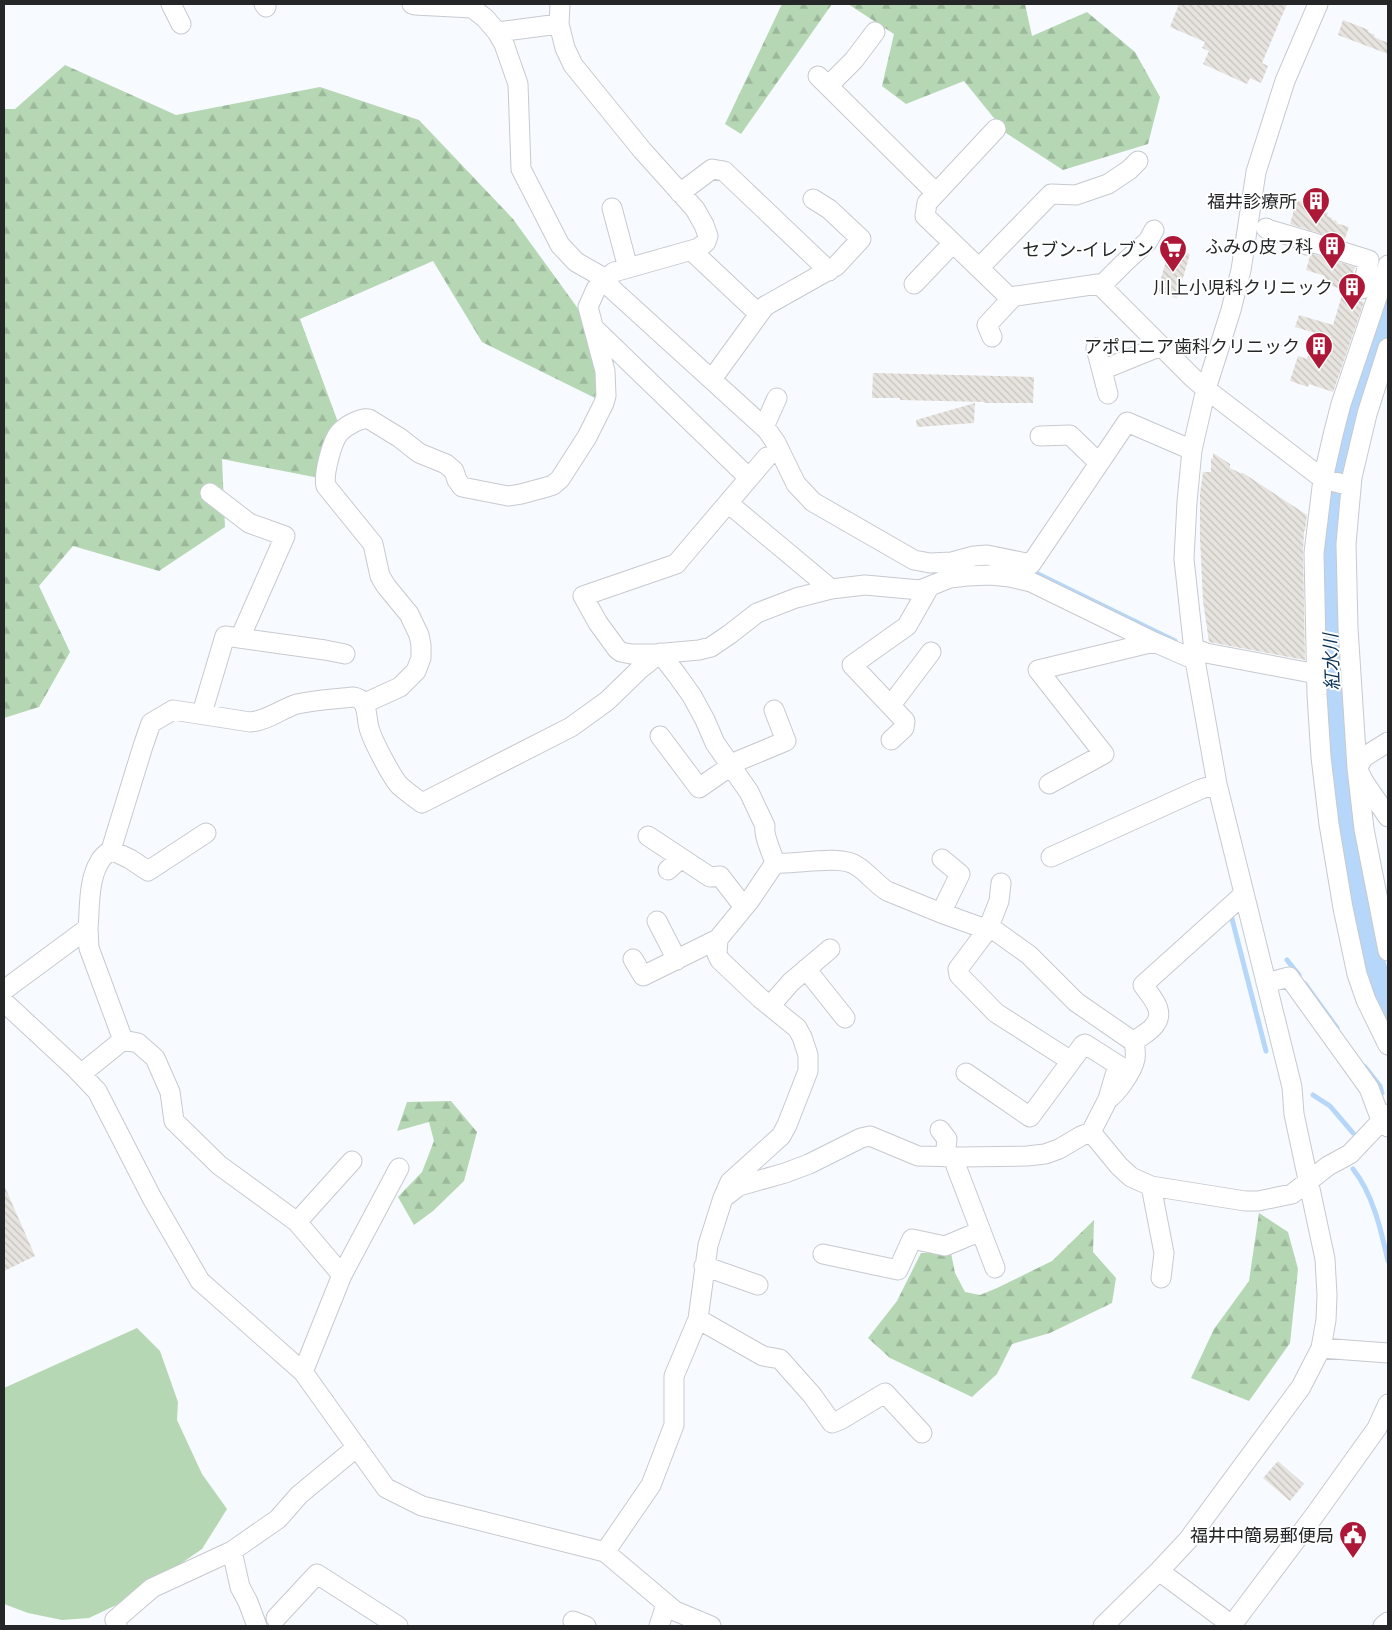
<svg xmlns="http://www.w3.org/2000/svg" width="1392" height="1630" font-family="'Open Sans','Noto Sans JP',sans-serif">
  <defs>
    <pattern id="forest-firs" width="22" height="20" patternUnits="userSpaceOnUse" patternTransform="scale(1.25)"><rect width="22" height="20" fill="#b6d7b4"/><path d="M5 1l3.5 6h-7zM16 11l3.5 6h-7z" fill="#9cb89b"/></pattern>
    <pattern id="building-back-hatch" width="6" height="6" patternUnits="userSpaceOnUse" patternTransform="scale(1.25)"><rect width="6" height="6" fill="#e7e3de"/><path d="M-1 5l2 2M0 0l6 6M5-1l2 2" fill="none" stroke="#c6c3be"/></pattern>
  </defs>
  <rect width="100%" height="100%" fill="#f7fafe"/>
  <path fill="url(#forest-firs)" d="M782,4H832L741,134L725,124Z
    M848,4H1025L1032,36L1087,12L1135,52L1160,97L1148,144L1063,170L1006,133L964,81L906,104L882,86L894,34Z
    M65,65L176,115L320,87L419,120L513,219L587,321L600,370L595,398L482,342L433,261L300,319L339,425L319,478L222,459L225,527L159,571L73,546L39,586L70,652L39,707L4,718V109H15Z
    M451,1101L477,1132L464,1181L433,1211L414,1225L398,1197L422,1172L434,1141L429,1122L397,1131L407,1102Z
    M1259,1213L1288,1232L1298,1269L1290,1343L1249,1401L1191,1378L1214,1329L1249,1281Z
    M1094,1220L1093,1252L1116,1278L1112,1303L1050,1333L1012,1344L997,1374L972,1397L890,1358L868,1338L897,1301L921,1253H951L955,1273L965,1292L980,1295L997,1288L1052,1261Z"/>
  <path fill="#b6d7b4" d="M137,1328L160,1351L178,1402L177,1420L202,1474L227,1509L202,1549L131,1598L89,1618L62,1620L28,1613L4,1604V1388Z"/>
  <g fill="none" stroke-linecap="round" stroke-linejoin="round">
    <path stroke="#b6d7fa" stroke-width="5" d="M1038,574L1175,641
      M1231,915L1266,1051
      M1287,960L1299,975
      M1305,984L1337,1028
      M1365,1067L1380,1086L1382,1093
      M1313,1095L1330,1106L1353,1133
      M1353,1169C1373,1194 1381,1230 1388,1261"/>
    <path stroke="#b6d7fa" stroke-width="29" d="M1388,309L1358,397L1338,476L1334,501L1328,566L1333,742L1343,823L1372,967L1386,1012L1388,1017"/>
  </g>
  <path fill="url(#building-back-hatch)" d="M1179,4H1287L1262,63L1268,66L1261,83L1250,78L1247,84L1203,64L1209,51L1202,48L1205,42L1170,27Z
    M1343,20L1369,30L1368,32L1375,35L1374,37L1388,43V54L1338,35Z
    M1297,200L1324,209L1323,211L1328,213L1327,216L1332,218V220L1337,221L1336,223L1349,227L1344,241L1290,224Z
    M1170,248L1190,254L1177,298L1157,292Z
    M1313,254L1355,267L1347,291L1323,283L1325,276L1306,270L1310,256Z
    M1342,295L1364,302L1333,392L1309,384L1308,387L1290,381L1298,356L1307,359L1315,333L1295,327L1299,315L1333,325Z
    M873,373L1034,377L1033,403H984V402L900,400V398H872Z
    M975,403L974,423L917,427L916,420Z
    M1213,453L1230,464V468L1240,473H1243L1307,515L1305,531H1304L1303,553L1305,660L1209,642L1203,601L1200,537V494L1203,472H1211V458L1213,459Z
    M4,1185L35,1256L4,1271Z
    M1278,1461L1304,1484L1290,1501L1263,1478Z"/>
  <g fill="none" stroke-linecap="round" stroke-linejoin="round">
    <defs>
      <path id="minor" d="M171,4L181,24
        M264,4L266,7
        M412,4L415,5L472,8L485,18L497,32L504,44L518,84L521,169L560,245L576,262L606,279L612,289L767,430L776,443L796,484L813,502L914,560L930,563L952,562L974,556L987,555L1031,564L1127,422L1192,450
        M497,32L559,24
        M818,76L936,193
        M828,86L854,60L875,32
        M996,129L927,203L925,216L1011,299L1016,296L1098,284L1101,286L1193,378L1206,389L1323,479L1351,486
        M680,193L712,169L724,171L829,271
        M612,208L628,268
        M1266,228L1267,229L1308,241
        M1307,245L1308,241L1369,260L1362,289
        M692,251L759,314
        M1388,265L1341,404L1333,435L1323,479L1314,553L1317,695L1321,757L1329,824L1343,908L1357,974L1366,1000L1388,1045
        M979,268L1051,194L1076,195L1108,184L1129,170L1138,161
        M914,284L953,243
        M1101,286L1125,262L1148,241L1154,230
        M594,328L749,478
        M992,337L987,325L1011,299
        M1096,348L1108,394
        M1388,348L1367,414L1352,477L1346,544L1348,628L1357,768L1364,829L1388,951
        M1102,370L1161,346
        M712,379L765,306L836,266L861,239L829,209L813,199
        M764,427L777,398
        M1040,436L1070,435L1099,463
        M767,457L676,564L583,596L598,623L617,649L621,652L631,654H654L699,650L711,647L730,634L757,613L796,598L831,589L865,585L920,590L950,578L967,576L991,575L1010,577L1031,582L1154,642L1195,660
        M210,493L249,523L285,536L240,638
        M728,503L831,589
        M1194,648L1206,653L1317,674
        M365,703L400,687L416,671L421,658V645L419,635L409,614L386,586L380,576L373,544L326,486C323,475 332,440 340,432C346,426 361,417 369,419L400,438L419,453L446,464L454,471L457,480L462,487L508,496L521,494L547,487L553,485L560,479L587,437L604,403L606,396L605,371L588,307L596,289L614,272L699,248L706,242L708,236L704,225L695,209L642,150L573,65L565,48L559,24L560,4
        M891,705L931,652
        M202,713L225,636L325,650L345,654
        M660,736L699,788L738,761L786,741L774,710
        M891,740L904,728L905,721L852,665L907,626L928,589
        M1388,742L1364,757L1357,768L1364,782L1388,817
        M1049,784L1104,754L1038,670L1154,642
        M648,836L710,877L720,876L744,907
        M111,850L130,859L148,871L206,833
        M1051,857L1201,789L1217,784
        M775,863C796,865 840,854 857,866C868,873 876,884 887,891L941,913L980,927L997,932L1029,955L1076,1002L1134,1042C1135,1047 1136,1053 1135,1059C1133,1070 1117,1094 1108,1099
        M668,870L681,858
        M1001,883L999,901L988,929L958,969L959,975L996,1013L1071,1061
        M941,913L960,874L942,859
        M657,921L677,960
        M633,959L643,976L718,939
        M806,969L845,1018
        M1266,983L1289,977L1369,1088L1381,1120L1388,1127
        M4,990L88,928C90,907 88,880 100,861C102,857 107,853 111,850L143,746L151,723L173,710L250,722C267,721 281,709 297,704C315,700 335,699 353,697C370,699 365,718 370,731C374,743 392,778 400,786C407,792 415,798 422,803L571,727L607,701L640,669L660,653L677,675L692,696L705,720L715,743L749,792L765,826C763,835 772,853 775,863L750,900L718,939L717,954L720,960L760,998L797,1028L802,1037L808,1055V1071L787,1125L781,1136L730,1182L723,1198
        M4,1002L74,1067L97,1091L152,1198L200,1281L303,1372L386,1488L422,1506L605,1552L675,1611L711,1626
        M770,1006L791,982L830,949
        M123,1040L138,1043L155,1058L170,1092L174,1121L219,1165L297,1222L342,1275
        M1134,1042C1140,1036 1148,1033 1153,1027C1167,1012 1152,998 1143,985L1244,894
        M966,1073L1030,1117L1083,1045L1085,1044L1118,1065L1108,1099L1091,1132
        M81,1074L123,1040L89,948L88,928
        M940,1130L947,1139L945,1157
        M956,1157V1166L995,1268
        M1151,1186L1164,1253L1161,1278
        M297,1222L352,1161
        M823,1254L898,1270L912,1239L945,1246L981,1231
        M704,1266L758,1285
        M698,1319L763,1356L780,1359L812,1395L832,1423L840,1420L885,1393L922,1433
        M1321,1348L1388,1353
        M303,1372L342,1275L399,1168
        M232,1551L240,1587L248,1602L257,1626
        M605,1552L651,1485L674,1425V1376L698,1319L708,1245L723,1198L739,1186L785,1173L809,1164L861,1138L870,1136L918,1156L961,1157L1027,1156L1045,1154L1059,1149L1081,1136L1091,1132L1119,1166L1131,1177L1151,1186L1245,1201H1258L1292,1194L1328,1166L1350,1154L1388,1114
        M1159,1571L1233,1626
        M276,1618L317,1574L398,1626
        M573,1621L586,1626
        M1232,1625L1314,1516L1377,1428L1388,1404
        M117,1626L115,1620L152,1588L232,1551L278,1519L299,1495L357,1447
        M659,1626L666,1605
        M1103,1626L1159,1571L1188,1540L1301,1387L1321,1348L1326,1320L1327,1295L1325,1259L1294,1114L1292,1087L1217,784L1195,660L1184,559L1187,502L1192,450L1206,389L1231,310L1241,270L1256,172L1285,81L1318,4
        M1383,1626L1388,1622"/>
    </defs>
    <use href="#minor" stroke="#c6cacf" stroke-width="21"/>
    <use href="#minor" stroke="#fff" stroke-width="19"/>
  </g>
  <defs>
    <symbol id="building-pin" viewBox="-11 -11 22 30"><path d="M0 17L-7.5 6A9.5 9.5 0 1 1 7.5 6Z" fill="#ad1838" stroke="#fff"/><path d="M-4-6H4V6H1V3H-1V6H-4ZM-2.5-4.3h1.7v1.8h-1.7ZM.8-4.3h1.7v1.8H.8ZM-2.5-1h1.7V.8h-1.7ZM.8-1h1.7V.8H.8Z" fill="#fff"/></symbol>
    <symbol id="supermarket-pin" viewBox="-11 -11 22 30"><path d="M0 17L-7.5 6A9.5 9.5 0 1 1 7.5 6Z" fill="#ad1838" stroke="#fff"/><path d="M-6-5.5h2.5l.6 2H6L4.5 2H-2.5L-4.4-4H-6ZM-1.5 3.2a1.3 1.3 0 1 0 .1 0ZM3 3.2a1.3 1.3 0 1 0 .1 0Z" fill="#fff"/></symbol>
    <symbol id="civic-pin" viewBox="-11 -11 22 30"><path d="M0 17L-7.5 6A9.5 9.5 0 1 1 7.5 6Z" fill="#ad1838" stroke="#fff"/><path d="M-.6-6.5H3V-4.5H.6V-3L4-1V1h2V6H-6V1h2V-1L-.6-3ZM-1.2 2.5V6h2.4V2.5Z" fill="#fff"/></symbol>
  </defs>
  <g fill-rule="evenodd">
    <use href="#building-pin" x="1300" y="185" width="32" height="43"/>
    <use href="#building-pin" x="1316" y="230" width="32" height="43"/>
    <use href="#supermarket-pin" x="1157" y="233" width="32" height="43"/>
    <use href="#building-pin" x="1336" y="271" width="32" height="43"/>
    <use href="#building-pin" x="1303" y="330" width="32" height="43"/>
    <use href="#civic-pin" x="1337" y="1519" width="32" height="43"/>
  </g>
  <g text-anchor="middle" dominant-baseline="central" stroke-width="4" stroke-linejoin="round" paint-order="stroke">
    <g font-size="18" fill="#252628" stroke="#fff" text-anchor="end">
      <text x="1297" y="201">福井診療所</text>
      <text x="1313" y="246">ふみの皮フ科</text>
      <text x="1154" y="249">セブン-イレブン</text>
      <text x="1333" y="287">川上小児科クリニック</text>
      <text x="1300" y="346">アポロニア歯科クリニック</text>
      <text x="1334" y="1535">福井中簡易郵便局</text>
    </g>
    <g font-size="19" font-style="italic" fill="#0c3559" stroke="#fff">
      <text transform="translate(1331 662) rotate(-92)">紅水川</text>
    </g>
  </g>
  <rect width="1392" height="1630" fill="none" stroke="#252628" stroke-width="10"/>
</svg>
